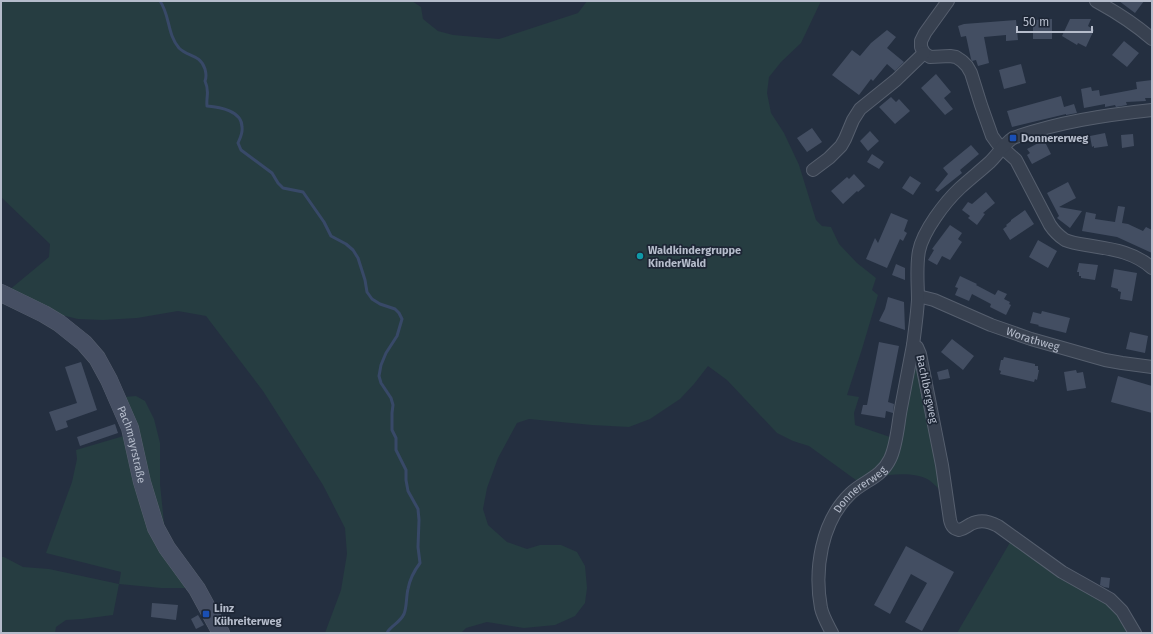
<svg xmlns="http://www.w3.org/2000/svg" width="1153" height="634" font-family="'Fira Sans',sans-serif">
  <rect width="100%" height="100%" fill="#242f40"/>
  <path fill="#263d41" d="M1,1H412L421,7L423,19L438,31L453,35L499,39L578,13L587,1H821L801,43L781,62L769,77L767,93L771,113L784,133L799,165L816,220L822,226L831,227L839,244L857,263L876,278L872,290L878,295L862,349L847,395L859,397L854,413L855,425L893,438L888,457L860,483L809,446L793,441L777,433L727,380L708,366L694,384L680,399L650,419L629,427L592,425L529,419L517,423L498,458L487,488L483,509L488,525L507,542L527,549L540,545H561L577,552L585,566L587,588L585,603L575,616L555,625L524,628L487,622L466,628L461,633H325L341,590L347,554L345,528L323,485L263,391L206,316L178,311L137,318L103,320L78,319L53,313L8,291L49,257L50,244L1,197Z
    M916,351L941,491C937,487 933,483 929,480C915,472 893,474 877,477L885,470Z
    M136,396L145,401L154,419L160,443V484L164,523L167,538L124,397Z
    M127,435L190,588H161L119,584L113,615L82,619L66,620L56,627L55,633H1V557H4L23,567L49,569L119,584L121,572L46,553L72,482L77,459L76,450Z
    M1012,539L1109,603L1131,633H957Z"/>
  <g fill="none" stroke-linecap="round" stroke-linejoin="round">
    <path stroke="#384968" stroke-width="3" d="M160,1C170,15 167,34 179,48C188,57 200,54 205,69C206,74 207,76 205,81C210,92 206,95 207,106C220,107 242,111 242,127C243,133 240,138 238,143L241,150L272,173L278,183L283,188L303,192L324,222L331,236L346,244L353,250L358,258L365,280L367,292L372,299L380,304L395,309L399,313L402,319L397,336L386,353L381,365L379,376L381,383L391,398L393,405L392,413V430L396,438V450L406,470V480L408,491L418,509L419,520L418,547L420,563C414,571 410,578 408,589C406,597 407,607 404,614C399,624 390,626 387,633"/>
  </g>
  <path fill="#434e62" d="M1119,1H1144L1135,13Z
    M1052,19V39H1033V20Z
    M1070,19H1091L1088,26L1094,30L1086,47L1078,43L1077,45L1062,36Z
    M1016,20L1018,40L1006,41V35L984,37L989,63L978,66L976,60L972,61L971,59L966,36L961,37L958,26L964,24Z
    M887,30L896,37L887,48L904,62L895,71L887,64L873,81L871,79L859,95L832,75L852,50L860,56L871,43Z
    M1124,41L1139,53L1127,67L1112,55Z
    M1021,64L1026,83L1004,89L999,70Z
    M936,74L951,92L944,98L953,109L945,115L921,88Z
    M1152,80V98H1145L1146,101L1126,102L1127,105L1116,107L1115,105L1105,107V104L1084,108L1081,89L1091,87L1092,91L1099,90L1100,96L1137,89L1136,82Z
    M1061,96L1064,107L1074,104L1077,113L1066,115V114L1012,127L1007,111Z
    M891,97L896,102L899,99L910,111L895,124L879,107Z
    M812,128L822,142L807,152L797,138Z
    M870,131L879,141L868,151L860,141Z
    M1105,133L1108,146L1094,148V146L1092,147L1090,136Z
    M1133,134L1134,146L1122,148L1121,135Z
    M1044,140L1051,154L1032,164L1027,155L1030,153L1027,149Z
    M971,145L979,154L960,170L962,173L938,192L935,190L948,174L943,168Z
    M872,154L884,162L879,169L867,162Z
    M854,174L865,186L858,192L857,191L843,204L831,191L847,177L849,179Z
    M910,176L921,183L913,195L902,188Z
    M1068,182L1076,198L1059,207L1082,211L1070,228L1057,218L1059,216L1047,193Z
    M986,192L995,203L983,213L985,214L977,225L968,218L970,216L962,210L968,202L972,204Z
    M1118,206L1125,207L1122,223L1128,224L1143,231L1146,227L1152,230V253L1117,237L1082,231L1086,212L1096,214L1095,219L1115,222Z
    M1025,210L1034,224L1010,240L1003,229L1007,226L1006,225L1011,221V220Z
    M891,213L908,220L904,231L907,233L903,241L900,239L887,268L866,259L875,238L878,243Z
    M950,225L962,233L958,239L962,242L950,260L942,256L937,265L928,260L934,250L932,249Z
    M1038,240L1057,251L1048,268L1029,257Z
    M1079,263L1098,265L1095,280L1081,278V276H1079V272H1077Z
    M896,264L905,268V280L892,275Z
    M1114,269L1137,273L1132,301L1120,299L1121,292L1118,291V289L1111,287Z
    M960,276L977,284L976,285L995,295L998,290L1007,294L1004,299L1010,302L1009,304L1011,305L1006,315L990,307L991,304L972,294L969,301L955,295L958,288L955,287Z
    M888,297L904,302L905,330L879,321L885,309Z
    M1042,311L1070,318L1066,333L1038,326L1039,325L1030,323L1033,312L1041,314Z
    M1130,332L1148,336L1145,353L1126,349Z
    M952,339L974,356L963,370L941,352Z
    M879,342L899,346L888,402L894,404L893,413L886,411L885,418L861,414L863,405H867Z
    M1004,357L1035,364V366H1038V370H1039L1037,380L1035,379L1034,382L1000,374L1001,371L999,370L1001,360H1003Z
    M81,362L97,410L66,421L68,427L56,431L49,412L77,403L65,367Z
    M948,369L950,378L939,380L937,372Z
    M1076,370L1077,373L1083,372L1086,388L1067,391L1064,372Z
    M1118,376L1152,386V413L1111,402Z
    M115,424L118,433L80,446L77,437Z
    M906,546L954,572L922,631L905,622L927,583L911,574L890,614L874,605Z
    M1101,577L1110,578L1109,588L1104,587L1100,585Z
    M152,603L178,605L176,620L151,617Z
    M198,615L204,625L196,629L191,619Z"/>
  <g fill="none" stroke-linecap="round" stroke-linejoin="round">
    <defs>
      <g id="street">
        <path d="M948,1L925,33L921,41V47L924,53L930,57L950,56L956,57L962,61L967,66L971,73L981,105L992,136L997,143L1016,160L1050,225C1054,231 1059,236 1065,240C1072,243 1079,244 1086,245C1110,249 1133,251 1152,268"/>
        <path d="M1096,1C1116,12 1135,24 1152,39"/>
        <path d="M813,170L829,158L841,146L845,139L853,120L860,109L896,80L924,53"/>
        <path id="s1" d="M918,296L934,300L991,325L1031,339L1105,360L1122,363L1152,367"/>
        <path id="s2" d="M832,633C828,625 823,617 821,608C814,570 821,522 850,494C863,481 881,478 890,459C897,445 898,423 901,408C905,387 909,366 913,345"/>
        <path d="M1135,633L1122,611L1110,599L1062,572L998,526C989,521 980,519 971,524C967,526 964,529 959,530C953,529 951,525 950,520L942,465L920,354L917,347L913,345C915,330 917,315 918,300C918,284 916,267 919,251C923,231 945,202 960,188C970,179 980,171 990,162C998,154 1004,144 1013,138C1058,122 1105,115 1152,110"/>
      </g>
      <g id="secondary">
        <path id="s3" d="M1,293L44,314L59,323L84,343L97,358L109,380L130,428L142,482L156,528L167,548L197,589L221,633"/>
      </g>
    </defs>
    <use href="#street" stroke="#565f6e" stroke-width="14"/>
    <use href="#secondary" stroke="#565f6e" stroke-width="18"/>
    <use href="#street" stroke="#384150" stroke-width="12"/>
    <use href="#secondary" stroke="#464f63" stroke-width="17"/>
  </g>
  <g fill="#1a4fb4" stroke="#1d2635" stroke-width="1.5">
    <rect x="1009" y="134" width="8" height="8" rx="2"/>
    <rect x="202" y="610" width="8" height="8" rx="2"/>
  </g>
  <circle fill="#0f9aa8" stroke="#1d2635" stroke-width="1.5" cx="640" cy="256" r="4"/>
  <g text-anchor="middle" dominant-baseline="central" stroke-width="3.5" stroke-linejoin="round" paint-order="stroke">
    <g font-size="11" font-weight="bold" fill="#b5bccb" stroke="#1d2635" text-anchor="start">
      <text x="1021" y="138">Donnererweg</text>
      <text x="648" y="250">Waldkindergruppe<tspan x="648" dy="13">KinderWald</tspan></text>
      <text x="214" y="608">Linz<tspan x="214" dy="13">Kühreiterweg</tspan></text>
    </g>
    <g font-size="11" fill="#b5bccb" stroke="#1d2635">
      <text stroke="none"><textPath href="#s1" startOffset="123">Worathweg</textPath></text>
      <text transform="translate(927 389) rotate(78)">Bachlbergweg</text>
      <text stroke="none"><textPath href="#s3" startOffset="211">Pachmayrstraße</textPath></text>
      <text stroke="none"><textPath href="#s2" startOffset="160">Donnererweg</textPath></text>
    </g>
  </g>
  <rect width="1153" height="634" fill="none" stroke="#b5bccb" stroke-width="4"/>
  <path d="M1017 26v6h75v-6" fill="none" stroke="#b5bccb" stroke-width="2"/>
  <text x="1023" y="26" font-size="12" fill="#b5bccb" stroke="#1d2635" stroke-width="3" paint-order="stroke">50 m</text>
</svg>
